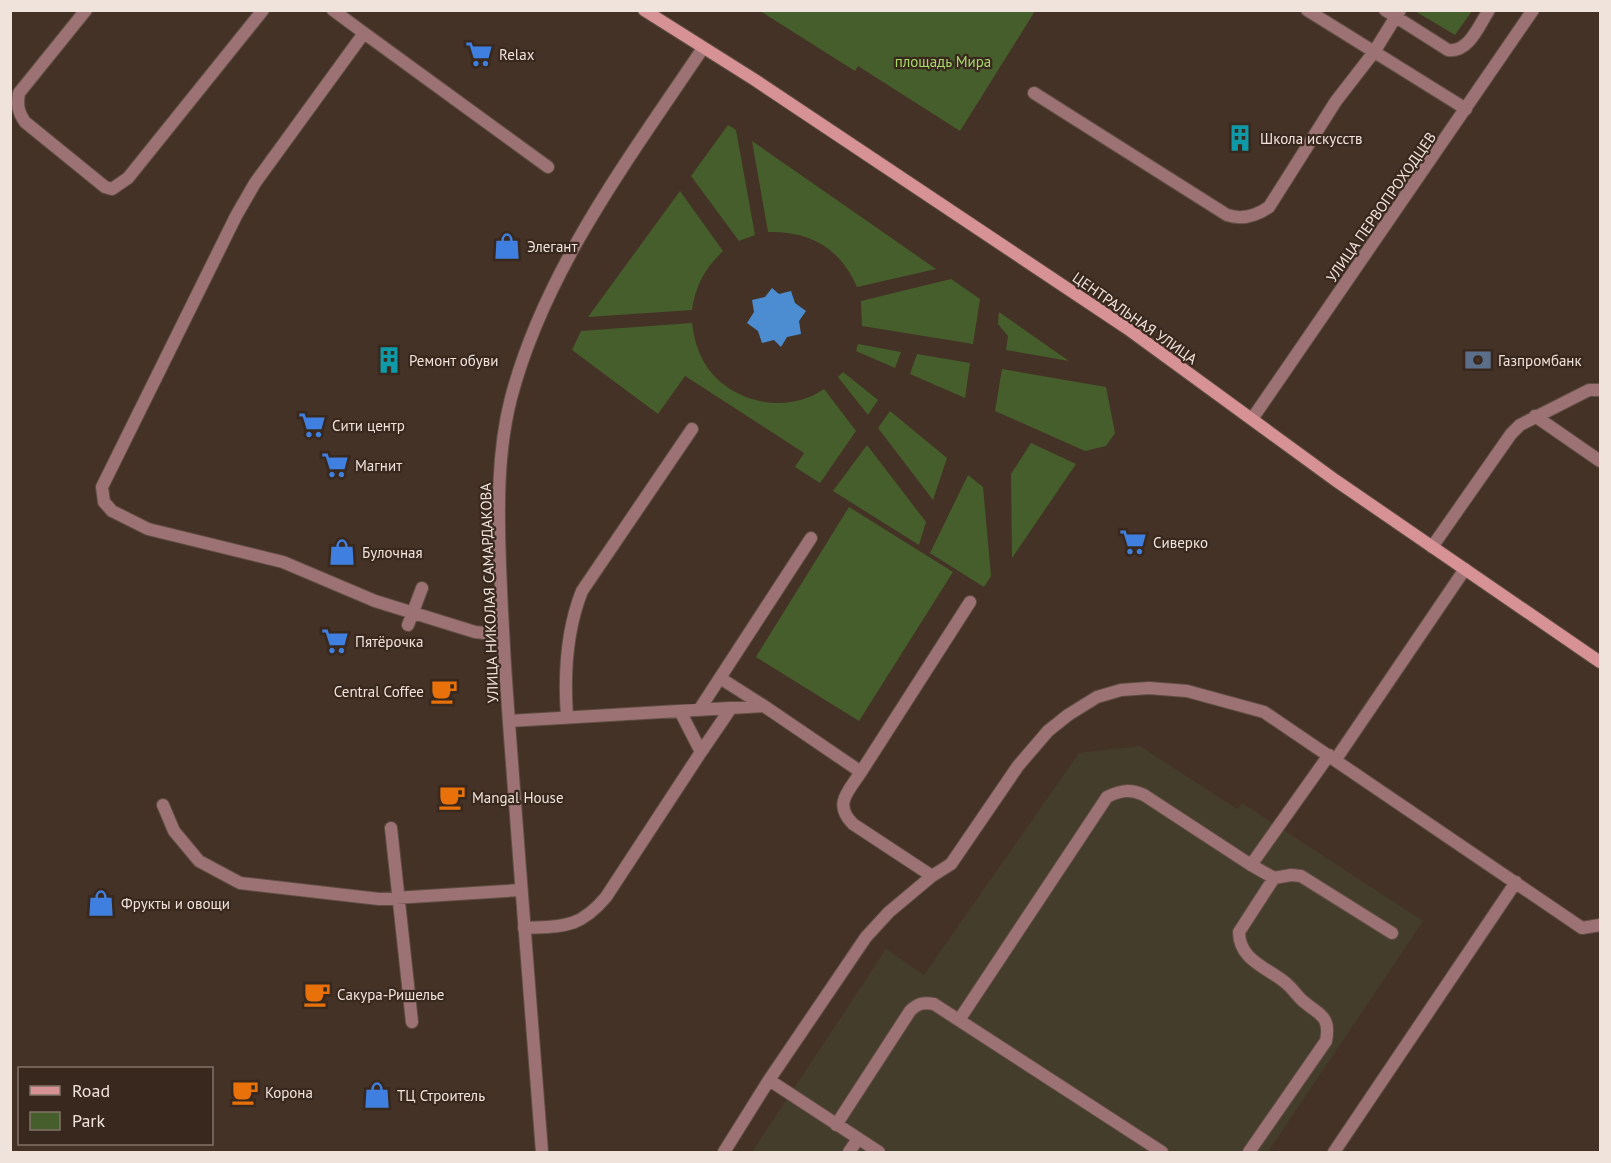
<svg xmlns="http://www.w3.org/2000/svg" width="1611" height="1163" font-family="'PT Sans',sans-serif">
  <rect width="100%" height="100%" fill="#443226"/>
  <path fill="#453d2c" d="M1140,746L1237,809L1242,803L1423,921L1268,1152H752L886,949L924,975L1079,753Z"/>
  <path fill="#465e2b" d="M760,11H1035L960,131L858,66L855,71Z
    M1415,11H1472L1455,35Z
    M728,125L736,130L755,235L739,241L691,176Z
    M752,141L936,269L857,287C840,248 810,231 768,232Z
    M680,191L723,251C706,267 695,286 692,310L588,317Z
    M951,279L980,299L973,344L862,326L861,301Z
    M999,312L1069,361L1006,350L1008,336L998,324Z
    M692,323C694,339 698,353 707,367C732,403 787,415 824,389L856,431L820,483L795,467L804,453L685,376L658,414L572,350L581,331Z
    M858,344L901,352L895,368L856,351Z
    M917,354L970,363L965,398L910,374Z
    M1002,369L1106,387L1115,433L1106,446L1085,451L995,411Z
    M843,372L878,400L868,415L838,377Z
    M890,411L947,458L933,500L878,428Z
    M1031,443L1076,464L1012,558L1011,474Z
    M867,445L926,522L919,545L833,491Z
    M968,475L983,487L991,576L984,587L930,553Z
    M849,507L953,572L859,721L756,657Z"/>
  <path fill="#4c8dd2" d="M772,288L779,294L791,291L795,303L806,311L799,321L801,334L787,337L781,347L774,340L762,343L758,331L747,323L754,312L752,300L765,297Z"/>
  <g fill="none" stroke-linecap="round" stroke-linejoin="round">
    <defs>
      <path id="service" d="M86,10L19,93C17,105 18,112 25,122L105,187L112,189L128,178L263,10
        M333,10L364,33L255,183L236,216L102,487L104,502L112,511L148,529L283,562L375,601L475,632L503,635
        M1307,10L1466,109
        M1385,10L1448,50C1469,53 1479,25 1489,10
        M364,33L548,167
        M1034,93L1227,215C1242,220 1256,216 1269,207L1336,101L1374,52L1400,10
        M1535,416L1600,461
        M1432,547L1511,434L1520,425L1589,390H1600
        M408,625L422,588
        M720,678L764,706
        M699,710L811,538
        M567,717C564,675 566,631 582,591L692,429
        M509,721L764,706L861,772C848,792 833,804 853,824L932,876
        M701,752L731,708
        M1336,759L1465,569
        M861,772L970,602
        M163,805L174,831L199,861L240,883L379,899L521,890
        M391,828L412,1022
        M1251,865L1329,755
        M524,928C563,926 579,929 606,897L701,752L680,711
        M959,1020L1107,797C1121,790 1130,789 1144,795L1251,865L1274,878L1291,875L1301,876L1392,933
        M769,1080L879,1152
        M836,1125L910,1011C918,1003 924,1002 934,1004L1162,1152
        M724,1152L769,1080L866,937L889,912L932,876L951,864L1018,766L1048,731L1068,715L1097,697L1121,690L1149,688L1187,691L1264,712L1582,928L1600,925
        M849,1152L858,1139
        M1249,1152L1326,1041C1331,1015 1319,1015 1303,1001C1297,996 1293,989 1287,984C1269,968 1239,961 1239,932L1274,878
        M1334,1152L1516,882"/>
      <path id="tertiary" d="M1252,419L1533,10
        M542,1152C530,1009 520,866 509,723C505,671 502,619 500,566C498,510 497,453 511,398C545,269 630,157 703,48"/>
      <path id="secondary" d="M644,10L755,80L1128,329L1335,480L1600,662"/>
    </defs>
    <use href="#service" stroke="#604e43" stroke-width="14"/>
    <use href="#tertiary" stroke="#604e43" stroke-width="14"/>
    <use href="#secondary" stroke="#604e43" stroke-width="14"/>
    <use href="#service" stroke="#9d7274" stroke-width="12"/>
    <use href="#tertiary" stroke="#9d7274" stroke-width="12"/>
    <use href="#secondary" stroke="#d79296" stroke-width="12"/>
  </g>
  <defs>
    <symbol id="supermarket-bare" viewBox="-9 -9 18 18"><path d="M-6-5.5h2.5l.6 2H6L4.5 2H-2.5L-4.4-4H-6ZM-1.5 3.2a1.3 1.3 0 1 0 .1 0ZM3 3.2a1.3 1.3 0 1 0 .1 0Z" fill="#3f7fe0" stroke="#39281d" stroke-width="2.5" paint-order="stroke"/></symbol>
    <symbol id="building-bare" viewBox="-9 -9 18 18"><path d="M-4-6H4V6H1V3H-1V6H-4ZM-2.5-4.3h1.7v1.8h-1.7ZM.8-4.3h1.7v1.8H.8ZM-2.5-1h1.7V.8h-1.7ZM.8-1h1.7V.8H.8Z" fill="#0f9aa8" stroke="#39281d" stroke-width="2.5" paint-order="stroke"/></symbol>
    <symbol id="shop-bare" viewBox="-9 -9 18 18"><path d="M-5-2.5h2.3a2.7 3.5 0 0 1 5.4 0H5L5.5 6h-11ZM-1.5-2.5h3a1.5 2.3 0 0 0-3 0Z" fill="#3f7fe0" stroke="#39281d" stroke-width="2.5" paint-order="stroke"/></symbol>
    <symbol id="bank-bare" viewBox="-9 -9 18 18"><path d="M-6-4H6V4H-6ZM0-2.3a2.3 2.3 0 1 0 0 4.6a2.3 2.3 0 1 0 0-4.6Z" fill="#5c6f8a" stroke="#39281d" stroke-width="2.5" paint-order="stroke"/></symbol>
    <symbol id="cafe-bare" viewBox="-9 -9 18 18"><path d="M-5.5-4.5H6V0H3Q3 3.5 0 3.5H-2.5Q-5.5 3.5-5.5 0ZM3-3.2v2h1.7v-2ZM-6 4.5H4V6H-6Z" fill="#e8710a" stroke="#39281d" stroke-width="2.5" paint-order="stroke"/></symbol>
  </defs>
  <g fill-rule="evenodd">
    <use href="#supermarket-bare" x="460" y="35" width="38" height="38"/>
    <use href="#building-bare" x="1221" y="119" width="38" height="38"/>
    <use href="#shop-bare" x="488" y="227" width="38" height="38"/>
    <use href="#building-bare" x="370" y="341" width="38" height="38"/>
    <use href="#bank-bare" x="1459" y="341" width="38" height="38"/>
    <use href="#supermarket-bare" x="293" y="406" width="38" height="38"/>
    <use href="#supermarket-bare" x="316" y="446" width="38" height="38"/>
    <use href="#supermarket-bare" x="1114" y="523" width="38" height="38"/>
    <use href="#shop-bare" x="323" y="533" width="38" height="38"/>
    <use href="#supermarket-bare" x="316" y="622" width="38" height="38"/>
    <use href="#cafe-bare" x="425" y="672" width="38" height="38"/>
    <use href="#cafe-bare" x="433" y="778" width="38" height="38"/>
    <use href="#shop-bare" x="82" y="884" width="38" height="38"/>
    <use href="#cafe-bare" x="298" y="975" width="38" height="38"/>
    <use href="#cafe-bare" x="226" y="1073" width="38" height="38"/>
    <use href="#shop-bare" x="358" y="1076" width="38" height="38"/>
  </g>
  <g text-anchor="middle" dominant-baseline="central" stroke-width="4.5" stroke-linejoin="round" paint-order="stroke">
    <g font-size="15" fill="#f0e3dc" stroke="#39281d" text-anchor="start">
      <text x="499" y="54">Relax</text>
      <text x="1260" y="138">Школа искусств</text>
      <text x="527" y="246">Элегант</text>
      <text x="409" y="360">Ремонт обуви</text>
      <text x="1498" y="360">Газпромбанк</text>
      <text x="332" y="425">Сити центр</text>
      <text x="355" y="465">Магнит</text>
      <text x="1153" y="542">Сиверко</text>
      <text x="362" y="552">Булочная</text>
      <text x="355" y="641">Пятёрочка</text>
      <text x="424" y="691" text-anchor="end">Central Coffee</text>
      <text x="472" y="797">Mangal House</text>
      <text x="121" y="903">Фрукты и овощи</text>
      <text x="337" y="994">Сакура-Ришелье</text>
      <text x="265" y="1092">Корона</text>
      <text x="397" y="1095">ТЦ Строитель</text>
    </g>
    <g font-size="15" fill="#a5da68" stroke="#39281d">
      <text x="943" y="61">площадь Мира</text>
    </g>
    <g font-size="15" fill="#f0e3dc" stroke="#39281d">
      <text transform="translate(1381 207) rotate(-55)">УЛИЦА ПЕРВОПРОХОДЦЕВ</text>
      <text transform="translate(1135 318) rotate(35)">ЦЕНТРАЛЬНАЯ УЛИЦА</text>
      <text transform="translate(489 593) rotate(-92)">УЛИЦА НИКОЛАЯ САМАРДАКОВА</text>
    </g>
  </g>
  <rect width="1611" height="1163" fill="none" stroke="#f0e3dc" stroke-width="24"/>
  <rect x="18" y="1067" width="195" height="78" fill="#39281d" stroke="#827369" stroke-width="1.5"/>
  <rect x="30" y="1086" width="30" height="9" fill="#d79296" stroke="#827369" stroke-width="1.5"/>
  <text x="72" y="1097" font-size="18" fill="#f0e3dc">Road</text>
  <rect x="30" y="1112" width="30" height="18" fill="#465e2b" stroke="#827369" stroke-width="1.5"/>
  <text x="72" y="1127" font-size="18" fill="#f0e3dc">Park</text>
</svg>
